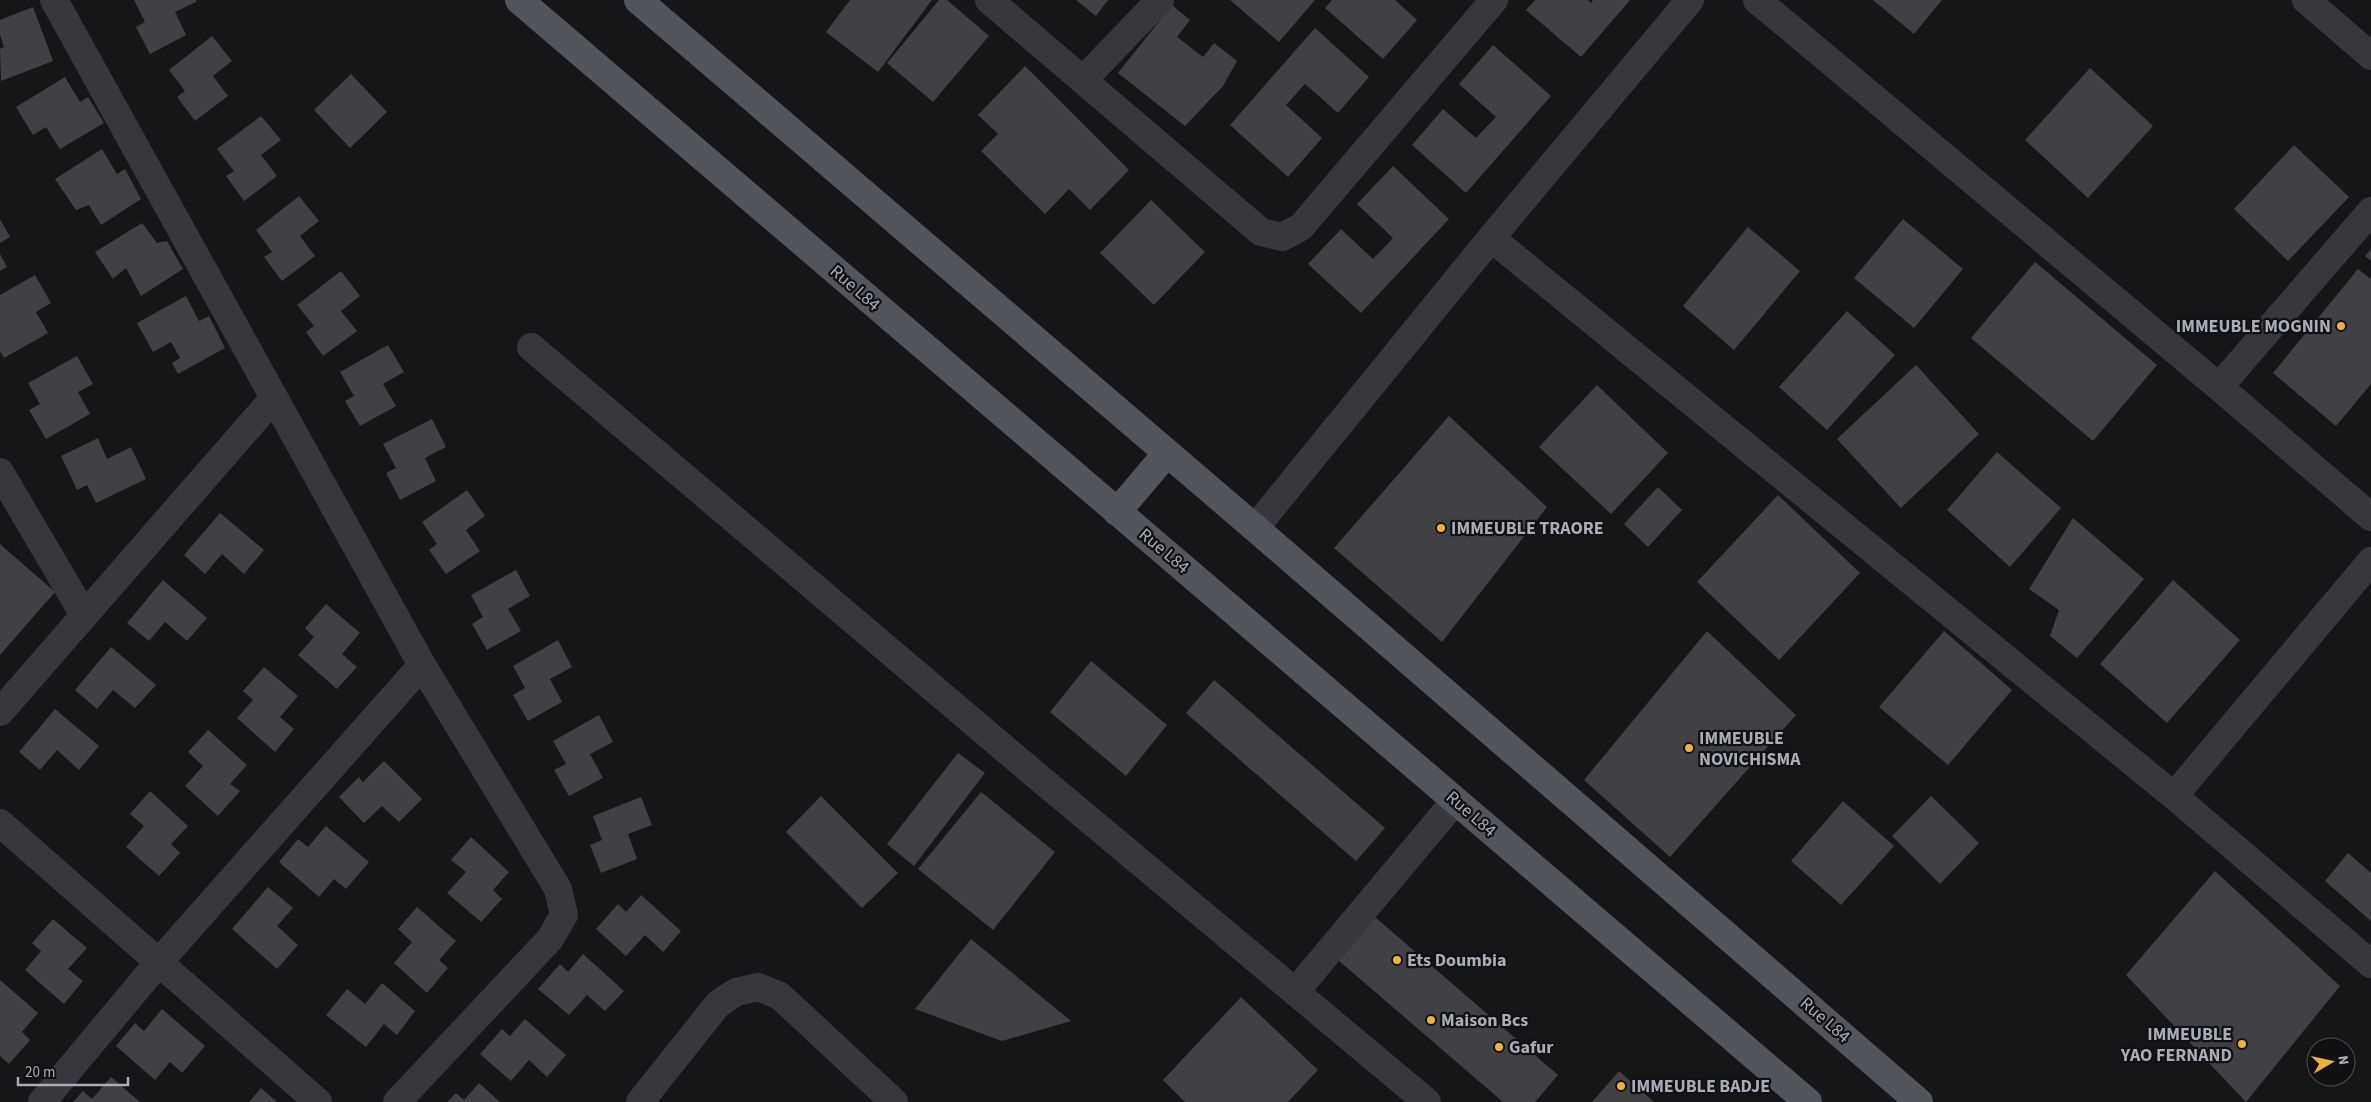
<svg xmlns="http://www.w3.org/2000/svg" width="2371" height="1102" font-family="'Source Sans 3',sans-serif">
  <rect width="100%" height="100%" fill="#161618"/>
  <path fill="#404145" d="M134,0H196V2L175,12L186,35L150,54L136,27L145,22Z
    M850,0H932L878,72L826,32Z
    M939,0H947L989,36L933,102L887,63Z
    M1076,0H1108L1096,16Z
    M1230,0H1315L1279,42Z
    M1332,0H1395L1417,20L1383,59L1325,8Z
    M1535,0H1588L1591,3L1593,0H1630L1581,57L1526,10Z
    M1873,0H1942L1914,34Z
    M1172,5L1190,20L1177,37L1203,57L1214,43L1237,61L1223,86L1185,126L1118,73Z
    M33,7L53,61L1,81L0,49L4,47L0,35V20Z
    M1315,28L1369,77L1338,113L1305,84L1286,105L1322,138L1288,177L1230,125Z
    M212,36L232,61L213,76L228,96L195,121L177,97L185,91L169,70Z
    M1493,45L1551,96L1466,193L1412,145L1443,109L1476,138L1496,117L1459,84Z
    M1025,66L1129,170L1090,210L1069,189L1045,214L981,151L998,134L978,115Z
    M2090,68L2153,126L2088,198L2025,140Z
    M351,74L387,112L350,148L314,110Z
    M65,77L80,102L88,97L104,123L60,149L46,127L33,135L16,107Z
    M261,116L281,140L261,155L277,176L244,201L226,176L234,171L217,149Z
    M2294,145L2349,197L2288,261L2234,209Z
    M102,149L117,174L125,169L141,199L101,225L89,205L76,210L55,179Z
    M1393,166L1449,219L1361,313L1308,264L1341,229L1373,259L1393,238L1357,204Z
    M299,196L319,221L300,236L315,256L282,281L264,257L272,252L256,230Z
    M1151,200L1205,252L1154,305L1100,253Z
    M0,219L10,237L0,243Z
    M1903,219L1963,269L1914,328L1854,278Z
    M142,223L157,243L167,241L183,269L141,296L126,268L113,279L95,252Z
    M1748,227L1800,271L1734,350L1683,306Z
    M2371,249V261L2365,256Z
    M0,254L7,267L0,271Z
    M2035,262L2157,365L2093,441L1971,338Z
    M2358,269L2371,279V384L2336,426L2273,373Z
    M341,271L360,296L341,311L357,331L323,356L306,332L314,326L297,305Z
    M35,275L51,303L36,312L48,333L4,358L0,351V295Z
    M186,296L199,321L209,316L225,348L178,374L172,363L180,358L171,342L153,352L137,323Z
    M1847,311L1895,355L1827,430L1779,387Z
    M388,345L404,372L383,384L396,406L360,426L345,401L354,396L340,372Z
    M77,356L93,384L78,392L90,414L46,439L29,410L40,404L28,383Z
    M1916,365L1979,434L1901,508L1837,439Z
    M1597,385L1668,453L1611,514L1539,447Z
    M1449,416L1547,507L1442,642L1334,548Z
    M432,419L446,447L425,458L436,481L400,500L386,473L396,468L383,444Z
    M98,438L107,459L131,447L146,479L96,503L87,485L77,490L61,456Z
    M1997,452L2061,508L2010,567L1947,510Z
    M1658,487L1682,510L1648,547L1624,524Z
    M467,490L485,516L466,530L480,551L446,574L429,550L437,544L422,522Z
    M1778,495L1860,573L1779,660L1697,582Z
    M220,513L264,550L244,574L222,554L205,574L184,555Z
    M2073,518L2144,579L2077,658L2050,636L2059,610L2029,589Z
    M0,544L55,592L0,655Z
    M516,570L530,596L508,609L521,631L487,650L472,624L483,617L471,595Z
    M163,580L207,618L187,641L165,622L149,641L127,623Z
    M2173,580L2240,640L2167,723L2100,664Z
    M326,604L360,633L342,654L357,667L337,689L298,655L314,637L305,628Z
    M1707,631L1796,715L1670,857L1584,780Z
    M1944,631L2012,690L1948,765L1879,707Z
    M558,640L572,667L550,679L562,702L528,721L513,695L525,688L513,666Z
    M111,647L156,685L135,708L113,690L97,709L75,690Z
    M1091,661L1167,725L1126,776L1050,712Z
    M264,667L298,696L280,717L294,729L275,752L237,718L253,700L243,691Z
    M1214,680L1385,828L1356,861L1186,713Z
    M55,709L99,746L79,770L57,750L40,770L19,752Z
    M599,715L613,742L590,754L603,778L569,796L554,770L566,764L553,741Z
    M208,730L247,765L230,784L240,791L218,816L185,786L203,766L188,752Z
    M958,753L985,773L914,866L887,844Z
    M384,761L422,799L399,822L382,806L364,823L339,797L359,777L363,782Z
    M150,791L188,826L171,844L180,853L159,876L126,847L144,826L130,814Z
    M981,792L1055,852L993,930L918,869Z
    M821,796L898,873L862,908L786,832Z
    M1931,796L1979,843L1940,884L1892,836Z
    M641,797L652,825L628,834L637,859L601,873L590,845L602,840L593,816Z
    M1843,801L1894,846L1841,905L1791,861Z
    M326,826L369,862L346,889L334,879L319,897L279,862L298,839L308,847Z
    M471,837L509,872L493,890L502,899L481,922L447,893L466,872L451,860Z
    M2348,853L2371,873V921L2325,881Z
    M2215,871L2340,986L2246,1102L2126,975Z
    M268,887L293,908L277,926L298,945L277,969L232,929Z
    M641,895L681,931L663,952L645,935L626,956L596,929L618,904L626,912Z
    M417,907L456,941L439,960L448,968L427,993L394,963L412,942L398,929Z
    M1375,917L1558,1075L1535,1102H1503L1338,960Z
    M53,919L87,948L68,969L83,981L64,1004L25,970L41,951L32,943Z
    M971,939L1071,1021L1002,1041L915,1009Z
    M583,954L624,991L605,1011L587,995L569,1015L538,989L560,964L568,972Z
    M0,980L38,1013L22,1032L30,1040L9,1064L0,1056Z
    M382,983L415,1011L397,1035L384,1024L366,1047L326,1015L347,989L365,1004Z
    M1241,997L1318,1070L1288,1102H1185L1163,1080Z
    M162,1009L205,1046L182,1073L170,1062L155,1080L116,1046L135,1023L144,1031Z
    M525,1019L566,1055L547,1077L529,1060L511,1081L480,1054L502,1029L510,1036Z
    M1619,1071L1654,1102H1592Z
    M111,1077L140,1102H73L83,1091L92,1099Z
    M479,1083L500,1102H447L456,1093L464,1100Z
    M261,1088L277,1102H249Z"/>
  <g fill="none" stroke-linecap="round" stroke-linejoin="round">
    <path stroke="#37383d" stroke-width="28" d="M54,0L422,665L558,889L564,915L550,939L397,1102
      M989,0L1261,232L1282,237L1301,227L1494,0
      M1757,0L2219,387L2371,517
      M2306,0L2371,56
      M1083,80L1160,0
      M1491,238L2174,796L2371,964
      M531,347L1025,766L1427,1102
      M2219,387L2371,211
      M0,472L84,615
      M1255,528L1491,238L1690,0
      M0,712L273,399
      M2174,796L2371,561
      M0,823L318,1102
      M1295,992L1455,801
      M42,1102L159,962L422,665
      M640,1102L718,1004L736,992L758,987L780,996L894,1102"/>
    <path stroke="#53555c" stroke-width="28" d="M519,0L1808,1102
      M638,0L1255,528L1919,1102
      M1117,512L1167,453"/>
  </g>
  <g fill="#f2b134" stroke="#111113" stroke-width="2">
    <circle cx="2341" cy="326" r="5"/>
    <circle cx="1441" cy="528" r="5"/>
    <circle cx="1689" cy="748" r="5"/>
    <circle cx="1397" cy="960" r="5"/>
    <circle cx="1431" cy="1020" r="5"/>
    <circle cx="2242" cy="1044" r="5"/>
    <circle cx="1499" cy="1047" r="5"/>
    <circle cx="1621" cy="1086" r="5"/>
  </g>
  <g text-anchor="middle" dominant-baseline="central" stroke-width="4.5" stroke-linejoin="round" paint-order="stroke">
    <g font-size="18" fill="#a8adb8" stroke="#111113">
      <text transform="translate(855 288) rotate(41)">Rue L84</text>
      <text transform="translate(1164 551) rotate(40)">Rue L84</text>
      <text transform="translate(1471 814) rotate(41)">Rue L84</text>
      <text transform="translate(1825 1020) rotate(41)">Rue L84</text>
    </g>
    <g font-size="18" font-weight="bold" fill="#a8adb8" stroke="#111113" text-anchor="start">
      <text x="2331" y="326" text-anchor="end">IMMEUBLE MOGNIN</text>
      <text x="1451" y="528">IMMEUBLE TRAORE</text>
      <text x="1699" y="738">IMMEUBLE<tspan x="1699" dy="21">NOVICHISMA</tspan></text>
      <text x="1407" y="960">Ets Doumbia</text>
      <text x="1441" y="1020">Maison Bcs</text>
      <text x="2232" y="1034" text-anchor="end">IMMEUBLE<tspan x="2232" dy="21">YAO FERNAND</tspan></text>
      <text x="1509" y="1047">Gafur</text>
      <text x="1631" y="1086">IMMEUBLE BADJE</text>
    </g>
  </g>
  <g transform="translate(2331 1062) rotate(81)"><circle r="24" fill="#111113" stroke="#4d4f55"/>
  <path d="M0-4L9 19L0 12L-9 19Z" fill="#f2b134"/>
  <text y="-8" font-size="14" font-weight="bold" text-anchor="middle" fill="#a8adb8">N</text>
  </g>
  <path d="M18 1077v8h110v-8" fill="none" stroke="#a8adb8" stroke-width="2.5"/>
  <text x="25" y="1077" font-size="15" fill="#a8adb8" stroke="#111113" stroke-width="4" paint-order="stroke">20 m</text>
</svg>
